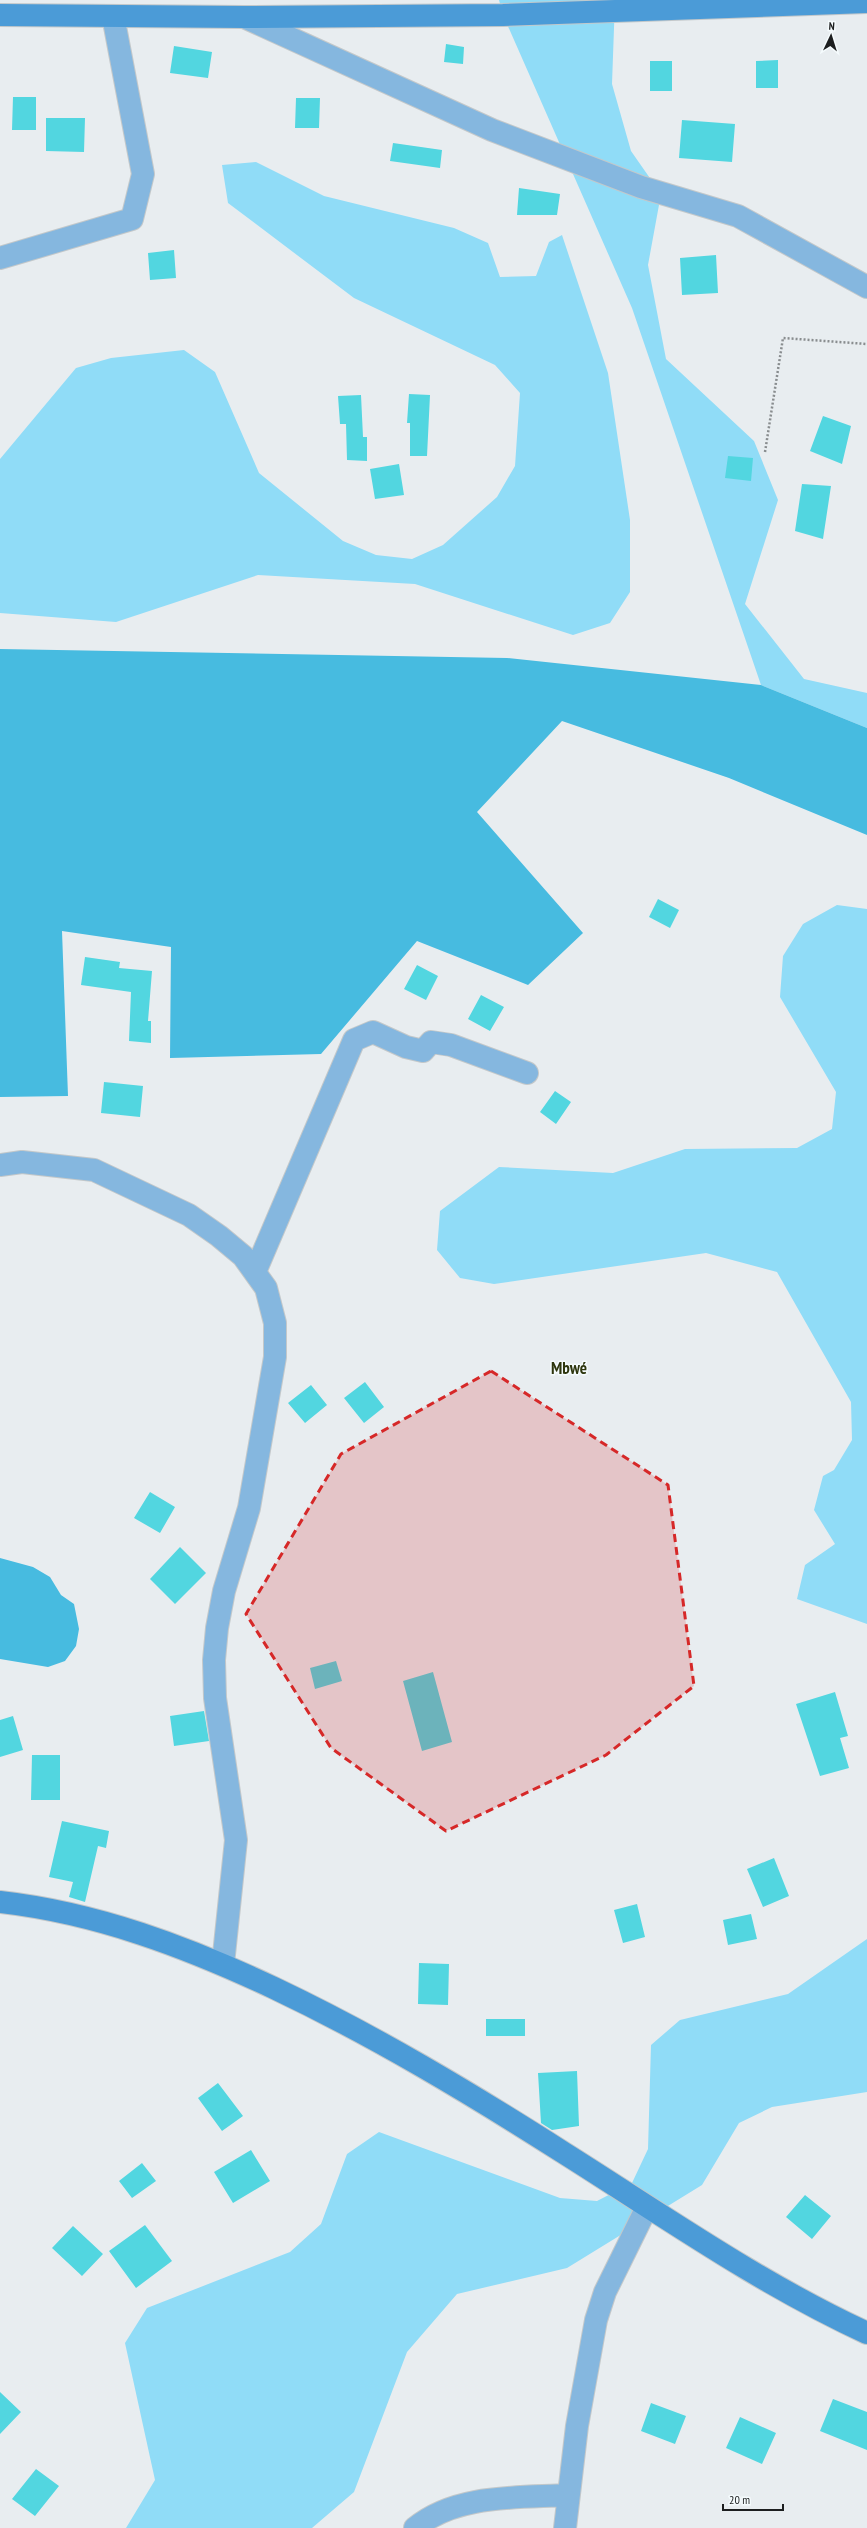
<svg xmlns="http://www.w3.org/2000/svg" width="867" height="2528" font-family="'PT Sans Narrow',sans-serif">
  <rect width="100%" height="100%" fill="#e8edf0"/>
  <path fill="#90dcf7" d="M499,0H615L612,84L631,151L661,194L648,265L666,359L754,441L778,500L745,604L804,679L867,693V728L761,685L632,308L503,15Z
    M256,162L324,196L454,228L488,243L500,277L536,276L549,242L562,235L608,373L630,520V592L610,623L573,635L415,584L258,575L116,622L0,613V459L76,368L111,358L184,350L215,372L259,473L343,541L376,555L412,559L443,545L497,497L515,466L520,393L495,365L354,298L228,203L222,165Z
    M837,905L867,909V1624L797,1599L805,1565L835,1544L814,1510L823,1476L834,1470L852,1440L851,1402L777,1272L706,1253L494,1284L460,1278L437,1250L440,1211L499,1167L613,1173L685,1149L797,1148L832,1129L836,1092L780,997L783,956L803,924Z
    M867,1939V2092L772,2107L739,2123L702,2185L567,2268L457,2294L407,2352L354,2492L312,2528H126L155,2480L125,2343L147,2308L290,2252L321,2224L347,2154L379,2132L560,2198L597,2201L632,2183L648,2149L651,2045L680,2020L788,1994Z"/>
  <path fill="#47bbe0" d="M0,649L507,658L761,685L867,728V835L729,778L562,721L477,812L583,933L528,985L417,941L321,1054L170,1058L171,947L62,931L68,1096L0,1097Z
    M0,1558L33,1567L50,1577L61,1595L74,1604L79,1629L76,1646L65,1661L48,1667L0,1659Z"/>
  <path fill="#52d6e0" d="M446,44L464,47L463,64L444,62Z
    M174,46L212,52L208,78L170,73Z
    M778,60V88H756V61Z
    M650,61H672V91H650Z
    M13,97H36V130H12Z
    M296,98H320L319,128H295Z
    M46,118H85L84,152L46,151Z
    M682,120L735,124L732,162L679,158Z
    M393,143L442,150L440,168L390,161Z
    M519,188L560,194L557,215H517Z
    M174,250L176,278L150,280L148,253Z
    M716,255L718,293L682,295L680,258Z
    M409,394L430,395L427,456H410V423H407Z
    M361,395L363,437H367V461L347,460L346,424H340L338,396Z
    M823,416L851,426L842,464L810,451Z
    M728,456L753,458L751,481L725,478Z
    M399,464L404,495L375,499L370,469Z
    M802,484L831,486L823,539L795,531Z
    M658,899L679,910L670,928L649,917Z
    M85,957L120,962L119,968L152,971L148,1021H151V1043L129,1041L131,992L81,985Z
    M417,965L438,976L426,1000L404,989Z
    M481,995L504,1007L490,1031L468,1019Z
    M104,1082L143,1086L140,1117L101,1113Z
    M555,1091L571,1102L556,1124L540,1112Z
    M365,1382L384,1407L364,1423L344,1398Z
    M311,1385L327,1405L305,1423L288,1403Z
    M150,1492L175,1507L160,1533L134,1518Z
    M180,1547L206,1573L175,1604L150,1579Z
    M336,1661L342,1681L315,1689L310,1668Z
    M433,1672L452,1742L422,1751L403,1681Z
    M835,1692L848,1736L840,1738L849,1768L820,1776L796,1704Z
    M204,1711L209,1741L174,1746L170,1716Z
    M13,1716L23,1750L0,1757V1720Z
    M32,1755H60V1800H31Z
    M62,1821L109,1831L106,1848L98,1846L85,1902L69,1897L73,1882L49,1877Z
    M774,1858L789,1896L763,1907L747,1869Z
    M637,1904L645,1937L623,1943L614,1910Z
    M751,1914L757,1939L728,1945L723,1920Z
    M419,1963L449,1964L448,2005L418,2004Z
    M486,2019H525V2036H486Z
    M577,2071L579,2126L552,2130L541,2123L538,2073Z
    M218,2083L243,2116L222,2131L198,2098Z
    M251,2150L270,2181L233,2203L214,2172Z
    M142,2163L156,2181L132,2198L119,2181Z
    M805,2195L831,2216L812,2239L786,2217Z
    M145,2225L172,2261L136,2288L109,2251Z
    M73,2226L103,2254L82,2276L52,2248Z
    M0,2392L21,2412L0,2434Z
    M833,2399L867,2412V2450L820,2431Z
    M651,2403L686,2416L675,2444L641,2431Z
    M740,2417L776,2433L762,2464L726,2448Z
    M36,2469L59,2486L35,2516L12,2499Z"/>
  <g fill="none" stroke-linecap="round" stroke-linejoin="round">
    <defs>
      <path id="street" d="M244,17L492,130L641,187L738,216L867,287
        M0,258L132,219L143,174L113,16
        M0,1165L22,1162L94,1170L189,1215L219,1236L243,1256L266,1288L275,1323V1357L249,1508L224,1591L217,1628L214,1660L215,1698L236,1840L223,1964
        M255,1272L354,1040L373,1032L406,1047L423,1051L431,1042L451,1045L527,1073
        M415,2528C456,2494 517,2498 568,2495
        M565,2528L577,2426L596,2320L605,2292L647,2207"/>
      <path id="secondary" d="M0,15L244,17L503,15L867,2
        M0,1902C97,1913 187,1947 274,1988C375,2036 470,2093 564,2153C664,2216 759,2283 867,2333"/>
    </defs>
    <use href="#street" stroke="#c3c8ca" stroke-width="24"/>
    <use href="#secondary" stroke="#c3c8ca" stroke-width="24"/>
    <path stroke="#898d8f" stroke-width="2.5" stroke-dasharray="2 2" stroke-linecap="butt" d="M765,452L783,338L867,344"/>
    <use href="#street" stroke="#85b7df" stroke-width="22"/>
    <use href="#secondary" stroke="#4b9bd7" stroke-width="22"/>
  </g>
  <path fill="#d62828" fill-opacity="0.2" stroke="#d62828" stroke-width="3" stroke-dasharray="8 5" stroke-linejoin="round" d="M491,1371L668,1485L694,1686L606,1755L446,1831L331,1748L246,1614L341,1454Z"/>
  <g text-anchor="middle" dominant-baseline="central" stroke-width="3" stroke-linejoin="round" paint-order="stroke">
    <g font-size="17" font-weight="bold" fill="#2e360e" stroke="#f5fbfd">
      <text x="569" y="1368">Mbwé</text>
    </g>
  </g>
  <g transform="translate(831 36) rotate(4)" stroke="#f5fbfd" stroke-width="3" paint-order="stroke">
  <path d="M0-3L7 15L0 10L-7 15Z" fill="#1c1e1f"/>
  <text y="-6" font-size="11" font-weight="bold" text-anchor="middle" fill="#1c1e1f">N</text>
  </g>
  <path d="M723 2504v6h60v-6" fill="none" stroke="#1c1e1f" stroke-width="2"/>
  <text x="729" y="2504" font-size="12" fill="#1c1e1f" stroke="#f5fbfd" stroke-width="3" paint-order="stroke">20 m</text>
</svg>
